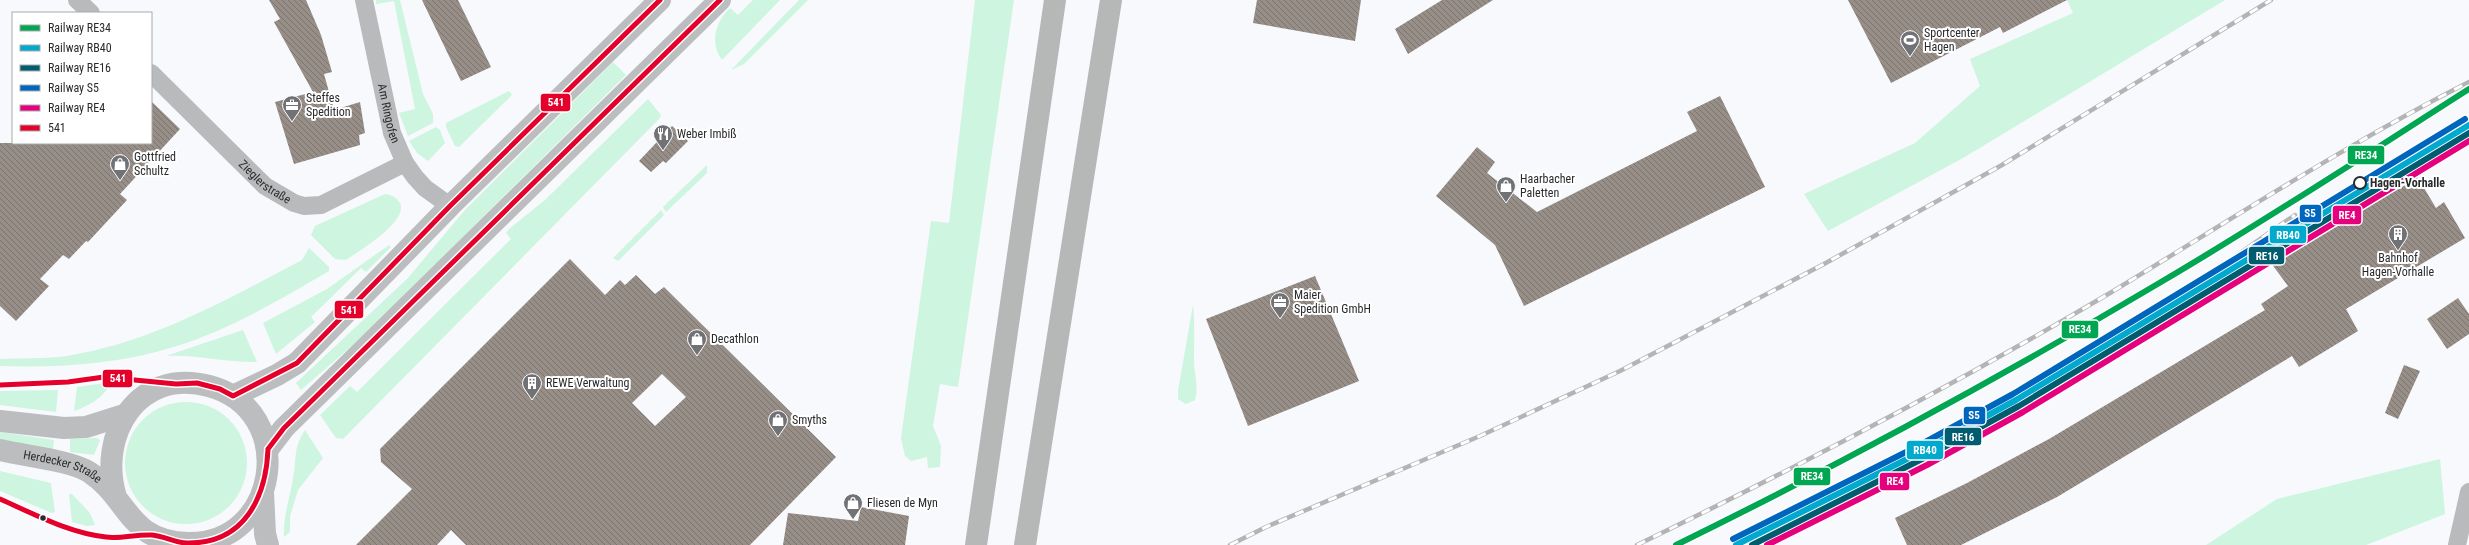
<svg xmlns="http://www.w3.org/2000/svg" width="2469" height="545" font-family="'Roboto Condensed',sans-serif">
  <defs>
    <pattern id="building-back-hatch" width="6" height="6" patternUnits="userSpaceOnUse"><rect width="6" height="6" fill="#988e88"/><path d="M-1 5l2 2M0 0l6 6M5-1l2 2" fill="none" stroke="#7c746f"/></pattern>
  </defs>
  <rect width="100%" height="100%" fill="#f7f9fc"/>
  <path fill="#cef5df" d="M376,0H400L423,94L433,114V123L408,136L399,113L415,109L394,1L376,4Z
    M753,0H780L722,60C709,43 716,21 730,8L738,15Z
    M799,0H808L744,64L731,70Z
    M975,0H1014L958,387L940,384L933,426L941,446L940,467L928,468L927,457L911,461L905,456L901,438L931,221L949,223Z
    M2067,0H2225L1963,158L1828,231L1804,194L1915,143L1980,86L1970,59L2073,13Z
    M613,62L626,75L362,337L301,390L296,383L408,278L464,211Z
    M509,91L512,95L459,147L455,146L446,127V123Z
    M648,99L661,115L659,119L343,439L336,438L320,415L350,386L357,392L511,239L506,233L509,229L545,200Z
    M436,127L440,130L445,143L428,161L417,153L409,141Z
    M707,165V173L666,212L663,207Z
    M385,194C392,195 396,197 400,203C409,221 359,251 346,260L335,259L311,235L315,226Z
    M661,210L664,215L618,261L613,258Z
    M389,245L391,247L366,272L361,268L311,317L315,322L276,354L263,323L327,289Z
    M309,248L329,267V271C281,299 231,329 177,346C120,364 59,368 0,366V359C22,358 45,359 67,356C153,342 226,300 302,260Z
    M1193,305C1195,326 1194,340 1194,360C1194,373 1199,388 1195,400L1186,404L1178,399V391Z
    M243,330L257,362C226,363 197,354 166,356Z
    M105,383L109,385C105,397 85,408 74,411L77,387Z
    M58,390L56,412L0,405V391Z
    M125 463a61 61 0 1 1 122 0a61 61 0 1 1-122 0Z
    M305,430L323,458L298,490L290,516V532L284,537C283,516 290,498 293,478C297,458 293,448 305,430Z
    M0,432L54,440L53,450L0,440Z
    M97,438L100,440L94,455L70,452V439Z
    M2440,459L2445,514L2366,545H2206L2277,499Z
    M0,471L51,483L55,512L52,513L0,491Z
    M69,494H72L90,513L95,525L87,526L72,522Z"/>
  <path fill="url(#building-back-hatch)" fill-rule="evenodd" d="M269,0H306L321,35L332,72L324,74L334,110L360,102L365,133L359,135L360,145L294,164L275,102L313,92L274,22L280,19Z
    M422,0H458L491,67L461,81Z
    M1257,0H1361L1355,41L1253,23Z
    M1442,0H1493L1408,54L1395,29Z
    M1848,0H2067L2003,33L2000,27L1891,83Z
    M1720,96L1765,187L1524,306L1495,245L1436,196L1477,147L1495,162L1487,173L1537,212L1697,131L1687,112Z
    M151,101L180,129L120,194L127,200L88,242L86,241L69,259L63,255L40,279L49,286L16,321L0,306V143H151Z
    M672,126L688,141L666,163L663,161L651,172L639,161Z
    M2412,168L2436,208L2444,202L2465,238L2346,309L2358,331L2299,367L2292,356L2057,497L1961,545H1907L1895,518L1967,483L2049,439L2265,310L2261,304L2288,286L2268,259Z
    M570,259L605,295L620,280L625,285L636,275L655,294L664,287L836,457L750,545H466L451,530L437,545H356L412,489L381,462L380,449ZM662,374L686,397L655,426L632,403Z
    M1315,276L1359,381L1248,426L1206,319Z
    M2458,298L2469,314V334L2447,349L2427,319Z
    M2404,365L2420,371L2398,419L2385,413Z
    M861,507L909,516L905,545H783L788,513L858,521Z"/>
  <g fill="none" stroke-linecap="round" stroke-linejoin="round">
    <g stroke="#b9babb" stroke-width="18">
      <path d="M77,0L91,13"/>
      <path id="s1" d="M364,0L392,133L405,163L415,177L425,188L450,206"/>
      <path id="s2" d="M151,73L265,186L294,203L304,206L321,205L405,163"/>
      <path d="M2457,545L2469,492"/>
    </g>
    <g stroke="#bcbdbe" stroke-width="22">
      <path d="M233,396L277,375L297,363L450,206L660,0"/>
      <path d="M0,421L64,428L86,427L124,415"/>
      <path d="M268,449L284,428L720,0"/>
      <path id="s3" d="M0,450C24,456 70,460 89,472C129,498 128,542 188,543C280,545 299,410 209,386C138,367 97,435 116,497"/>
      <path d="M263,492L265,534L268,545"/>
    </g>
    <path stroke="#b6b8b8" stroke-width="22" d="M976,545L1055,0
      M1025,545L1111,0"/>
    <defs>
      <path id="rail" d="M2100,351C2166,307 2229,260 2295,215
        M1230,545L1266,527L1480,436L1620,371L1824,264L2002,165L2271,0
        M1637,545C1798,467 1956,384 2110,293C2229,221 2345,145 2469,82
        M1768,545L2016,400"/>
    </defs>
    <use href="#rail" stroke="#b4b4b5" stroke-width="4.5"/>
    <use href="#rail" stroke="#fff" stroke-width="3" stroke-dasharray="9" stroke-linecap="butt"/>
    <defs>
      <path id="bus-1" d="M0,385L68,382L104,377L176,384L197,383L220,389L233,396
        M233,396L297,363L450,206L660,0
        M268,449L284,428L720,0
        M0,499C34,514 69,533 106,537C121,539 136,534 152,535C164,536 175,543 187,543C244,544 266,498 268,449"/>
    </defs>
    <use href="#bus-1" stroke="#fff" stroke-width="8"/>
    <use href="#bus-1" stroke="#e4002b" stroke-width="5"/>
    <defs>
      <path id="rail-1" d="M1676,545C1841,464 2003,376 2161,282C2265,221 2367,154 2469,89"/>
      <path id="rail-2" d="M1736,545L1921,452L2016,400L2469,125"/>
      <path id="rail-3" d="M1752,545L1924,458L2019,406L2469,133"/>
      <path id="rail-4" d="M1733,539L1918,446L2013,394L2465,119"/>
      <path id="rail-5" d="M1767,545L1927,465L2023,412L2469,141"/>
    </defs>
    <use href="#rail-1" stroke="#fff" stroke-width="9"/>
    <use href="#rail-2" stroke="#fff" stroke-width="9"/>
    <use href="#rail-3" stroke="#fff" stroke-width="9"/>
    <use href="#rail-4" stroke="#fff" stroke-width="9"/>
    <use href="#rail-5" stroke="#fff" stroke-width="9"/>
    <use href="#rail-1" stroke="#00a651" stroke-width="6"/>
    <use href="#rail-2" stroke="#00a9ce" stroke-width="6"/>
    <use href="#rail-3" stroke="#005c6e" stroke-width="6"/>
    <use href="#rail-4" stroke="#0065bd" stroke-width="6"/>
    <use href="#rail-5" stroke="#e5007d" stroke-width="6"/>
  </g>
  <defs>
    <symbol id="stadium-pin" viewBox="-11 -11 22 30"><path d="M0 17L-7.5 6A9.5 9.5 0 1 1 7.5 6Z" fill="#717275" stroke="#fff"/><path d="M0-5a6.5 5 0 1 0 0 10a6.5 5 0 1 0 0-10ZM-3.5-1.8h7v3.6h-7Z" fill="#fff"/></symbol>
    <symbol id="office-pin" viewBox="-11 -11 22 30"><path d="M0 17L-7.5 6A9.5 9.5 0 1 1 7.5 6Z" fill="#717275" stroke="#fff"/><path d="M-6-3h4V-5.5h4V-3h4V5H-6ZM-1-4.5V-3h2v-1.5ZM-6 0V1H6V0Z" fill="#fff"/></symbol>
    <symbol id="restaurant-pin" viewBox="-11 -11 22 30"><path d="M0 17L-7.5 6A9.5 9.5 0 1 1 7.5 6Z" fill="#717275" stroke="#fff"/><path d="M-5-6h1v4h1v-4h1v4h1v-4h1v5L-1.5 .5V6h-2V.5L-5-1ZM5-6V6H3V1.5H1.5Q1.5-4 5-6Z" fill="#fff"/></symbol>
    <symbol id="shop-pin" viewBox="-11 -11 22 30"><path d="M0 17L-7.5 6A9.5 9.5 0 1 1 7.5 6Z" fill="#717275" stroke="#fff"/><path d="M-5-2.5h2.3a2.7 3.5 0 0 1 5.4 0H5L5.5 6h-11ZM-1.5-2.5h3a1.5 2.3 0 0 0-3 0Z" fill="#fff"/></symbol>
    <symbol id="building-pin" viewBox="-11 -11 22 30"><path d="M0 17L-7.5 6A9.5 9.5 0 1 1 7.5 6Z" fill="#717275" stroke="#fff"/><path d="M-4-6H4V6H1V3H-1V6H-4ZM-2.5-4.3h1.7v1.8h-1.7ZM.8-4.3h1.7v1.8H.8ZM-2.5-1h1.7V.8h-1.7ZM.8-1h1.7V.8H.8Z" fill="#fff"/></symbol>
  </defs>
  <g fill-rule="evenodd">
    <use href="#stadium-pin" x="1899" y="29" width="22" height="30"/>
    <use href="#office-pin" x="281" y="94" width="22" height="30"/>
    <use href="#restaurant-pin" x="652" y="123" width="22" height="30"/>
    <use href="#shop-pin" x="109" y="153" width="22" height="30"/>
    <use href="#shop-pin" x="1495" y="175" width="22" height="30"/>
    <use href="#building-pin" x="2387" y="223" width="22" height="30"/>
    <use href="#office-pin" x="1269" y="291" width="22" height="30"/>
    <use href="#shop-pin" x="686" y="328" width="22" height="30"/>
    <use href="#building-pin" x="521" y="372" width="22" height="30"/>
    <use href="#shop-pin" x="767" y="409" width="22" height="30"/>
    <use href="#shop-pin" x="842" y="492" width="22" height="30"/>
  </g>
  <circle fill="#fff" stroke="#292a2c" stroke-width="2" cx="2360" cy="183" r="6"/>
  <circle fill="#292a2c" stroke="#fff" stroke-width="1.5" cx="43" cy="518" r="3.5"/>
  <g text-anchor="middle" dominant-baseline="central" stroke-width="4" stroke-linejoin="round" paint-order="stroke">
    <g font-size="12" fill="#292a2c" stroke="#fff" text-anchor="start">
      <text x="1924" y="33">Sportcenter<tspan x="1924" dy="14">Hagen</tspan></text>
      <text x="306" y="98">Steffes<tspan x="306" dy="14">Spedition</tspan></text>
      <text x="677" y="134">Weber Imbiß</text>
      <text x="134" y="157">Gottfried<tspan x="134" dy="14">Schultz</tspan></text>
      <text x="1520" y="179">Haarbacher<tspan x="1520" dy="14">Paletten</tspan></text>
      <text x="2398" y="258" text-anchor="middle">Bahnhof<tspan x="2398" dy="14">Hagen-Vorhalle</tspan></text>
      <text x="1294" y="295">Maier<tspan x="1294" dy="14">Spedition GmbH</tspan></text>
      <text x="711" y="339">Decathlon</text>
      <text x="546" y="383">REWE Verwaltung</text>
      <text x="792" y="420">Smyths</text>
      <text x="867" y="503">Fliesen de Myn</text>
    </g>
    <g font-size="12" fill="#292a2c" stroke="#fff">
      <text stroke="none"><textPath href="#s1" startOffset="116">Am Ringofen</textPath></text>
      <text stroke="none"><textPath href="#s2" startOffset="158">Zieglerstraße</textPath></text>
      <text stroke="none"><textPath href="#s3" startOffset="65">Herdecker Straße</textPath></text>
    </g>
    <g font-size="12" font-weight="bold" fill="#292a2c" stroke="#fff" text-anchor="start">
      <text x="2370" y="183">Hagen-Vorhalle</text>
    </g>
  </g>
  <g stroke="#fff" stroke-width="1.5">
    <rect x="540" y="93" width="31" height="19" rx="4" fill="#e4002b"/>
    <rect x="2347" y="145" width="38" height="20" rx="4" fill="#00a651"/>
    <rect x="2299" y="204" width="23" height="19" rx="4" fill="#0065bd"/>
    <rect x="2332" y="205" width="30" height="20" rx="4" fill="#e5007d"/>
    <rect x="2269" y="225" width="38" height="19" rx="4" fill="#00a9ce"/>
    <rect x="2248" y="246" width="37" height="19" rx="4" fill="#005c6e"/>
    <rect x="334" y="300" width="30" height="19" rx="4" fill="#e4002b"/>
    <rect x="2061" y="320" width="38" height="19" rx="4" fill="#00a651"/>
    <rect x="102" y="369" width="31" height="19" rx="4" fill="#e4002b"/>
    <rect x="1963" y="406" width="23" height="19" rx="4" fill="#0065bd"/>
    <rect x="1944" y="427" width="38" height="19" rx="4" fill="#005c6e"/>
    <rect x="1906" y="440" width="38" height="20" rx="4" fill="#00a9ce"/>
    <rect x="1793" y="467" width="38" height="19" rx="4" fill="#00a651"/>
    <rect x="1879" y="472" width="31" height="19" rx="4" fill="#e5007d"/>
  </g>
  <g font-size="11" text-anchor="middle" font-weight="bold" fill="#fff">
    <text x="556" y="106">541</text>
    <text x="2366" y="159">RE34</text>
    <text x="2310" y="217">S5</text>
    <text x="2347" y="219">RE4</text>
    <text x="2288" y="239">RB40</text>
    <text x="2267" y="260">RE16</text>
    <text x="349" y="314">541</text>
    <text x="2080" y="333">RE34</text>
    <text x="118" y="382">541</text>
    <text x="1974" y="419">S5</text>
    <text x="1963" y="441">RE16</text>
    <text x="1925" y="454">RB40</text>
    <text x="1812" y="480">RE34</text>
    <text x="1895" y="485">RE4</text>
  </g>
  <rect x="12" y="12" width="140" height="132" fill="#ffffff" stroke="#a9aaab"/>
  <rect x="20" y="25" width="20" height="6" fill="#00a651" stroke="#a9aaab"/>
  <text x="48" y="32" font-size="12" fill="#292a2c">Railway RE34</text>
  <rect x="20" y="45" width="20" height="6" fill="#00a9ce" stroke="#a9aaab"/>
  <text x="48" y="52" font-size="12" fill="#292a2c">Railway RB40</text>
  <rect x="20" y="65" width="20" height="6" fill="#005c6e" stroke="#a9aaab"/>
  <text x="48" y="72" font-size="12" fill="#292a2c">Railway RE16</text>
  <rect x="20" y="85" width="20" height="6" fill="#0065bd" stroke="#a9aaab"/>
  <text x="48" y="92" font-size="12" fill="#292a2c">Railway S5</text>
  <rect x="20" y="105" width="20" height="6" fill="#e5007d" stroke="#a9aaab"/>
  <text x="48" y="112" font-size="12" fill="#292a2c">Railway RE4</text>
  <rect x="20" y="125" width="20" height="6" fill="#e4002b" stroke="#a9aaab"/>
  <text x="48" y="132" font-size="12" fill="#292a2c">541</text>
</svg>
